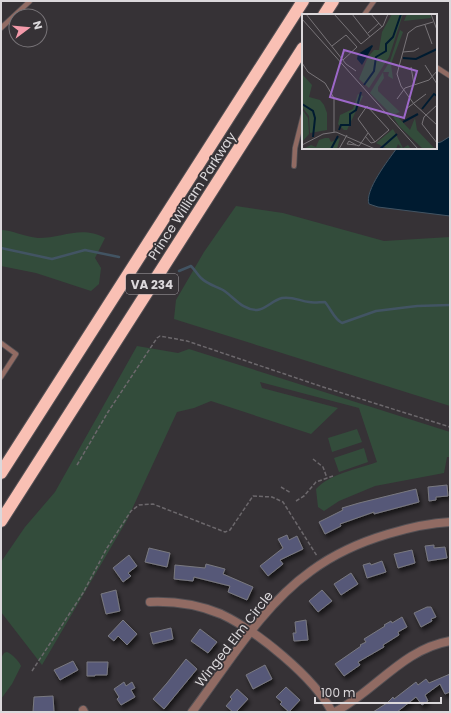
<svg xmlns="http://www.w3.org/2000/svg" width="451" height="713" font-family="Poppins,sans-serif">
  <defs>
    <filter id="shadow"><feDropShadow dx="2" dy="3.5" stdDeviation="2" flood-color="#0009"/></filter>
  </defs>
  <rect width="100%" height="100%" fill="#363236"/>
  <path fill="#334c3b" d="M236,206L283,213L384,241L450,237V406L174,319L176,300L204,252Z
    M1,230C12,230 25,237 38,238C63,238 81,225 105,238L95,258L101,268L99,284L91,291L36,273L1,266Z
    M137,346L178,353L189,349L450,432V457H447L444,473L375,486L339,501L324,511L318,507L316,489C331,473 356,470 377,462L359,408L260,382L262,388L338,408L311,434L211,401L194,408L177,412L127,520L42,665L1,612V562L25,527L55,492Z
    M357,429L362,442L332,452L328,438Z
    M364,448L368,462L339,472L334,458Z
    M7,652C12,654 19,661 21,666L12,684L1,699V658L4,653Z"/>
  <path fill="#001b30" stroke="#425463" d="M449,137H450V216L378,207L369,204C364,191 389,159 397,148H436V143L441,142Z"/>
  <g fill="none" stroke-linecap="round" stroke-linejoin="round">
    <path stroke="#425463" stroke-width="2.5" d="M1,248L52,259L85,250L119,257
      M179,271L191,266C195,270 197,274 201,278C207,284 215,286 223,290C234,297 242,310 257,310C266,309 273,300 282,298C292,296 300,301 309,302C313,303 320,302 325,302C331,309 334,319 342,323L376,311L417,306L450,305"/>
  </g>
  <path fill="#575878" stroke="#797980" filter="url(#shadow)" d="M447,485L448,496L436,497V500L429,501L428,487Z
    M416,489L419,502L374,514V512L340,524L341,526L325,534L319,522L343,510L342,508L359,503Z
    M287,535L289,540L297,536L303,549L280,560L283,564L268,576L260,566L283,548L278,539Z
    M434,545V548L445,547L447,558L428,561L425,546Z
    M149,548L170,553L167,567L145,562Z
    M412,550L415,563L398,568L394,554Z
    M129,555L137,566L128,573L131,576L123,582L113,568Z
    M382,561L386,572L367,578L363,565L370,563L371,565Z
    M206,564L225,569L223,574L253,587L247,600L228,592L230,586L194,577L193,581L174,579L175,565L205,568Z
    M351,573L358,584L341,595L334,584Z
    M116,590L120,611L106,614L101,594Z
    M322,590L332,601L318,612L309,601Z
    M427,607H431L436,617L431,619L432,621L421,627L414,613Z
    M402,617L407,627L398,632L399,635L383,645L384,647L358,662L360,665L344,676L335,664L361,646L360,645L366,642L364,639L385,626L384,625L391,621L392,623Z
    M123,620L137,634L127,645L118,636L114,641L108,636Z
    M306,620L308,640L294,641L293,633H296L295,622Z
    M171,628L173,639L153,644L150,633Z
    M200,629L217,642L208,653L191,641Z
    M186,659L197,669L164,709L153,699L167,683Z
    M73,661L78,670L60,680L54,670Z
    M87,662H108L107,675H95V676H87Z
    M265,665L272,679L253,689L246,675Z
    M450,674V692L445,694L440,684L425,695L428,701L422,705L416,697L397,712H373L387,703L393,697L394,699L416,682L418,685L426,679L429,683Z
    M124,682L126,686L132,682L135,688L131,690L135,697L121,705L117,699L119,697L114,689Z
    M286,687L300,700L289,712L280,704L282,702L276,697Z
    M237,689L248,699L236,712H233L226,706L232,699L230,697Z
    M53,696L54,712H33L34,697Z"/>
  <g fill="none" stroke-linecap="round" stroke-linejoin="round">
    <defs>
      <path id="lane" d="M364,15L374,1
        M1,28L30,1
        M436,67L450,76
        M294,166L295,148L303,116
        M1,343L16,354L1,377"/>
      <path id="street" d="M150,602C174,601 199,605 221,614C257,631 314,677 332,712
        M83,710L84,712
        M192,712C228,664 262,606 311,571C334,554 361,542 388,534C408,528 429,523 450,522
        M335,712C375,691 403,649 450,641"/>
      <path id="highway" d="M324,15L333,1
        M1,473L303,1
        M1,521L303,48"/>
    </defs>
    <use href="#lane" stroke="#545054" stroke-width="6"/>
    <use href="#street" stroke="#545054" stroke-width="10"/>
    <use href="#highway" stroke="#545054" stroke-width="14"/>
    <path stroke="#6c686c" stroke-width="1.5" stroke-dasharray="4 2" stroke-linecap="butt" d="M313,459L323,467L327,478
      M77,465L108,412L157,338L160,336L187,341L323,387L450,427
      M281,487L291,493
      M296,501L304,496L316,482L333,476
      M32,671L83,593L107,548L131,511L139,505L153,504L225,532L230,530L253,496L272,497L283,502L317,556"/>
    <use href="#lane" stroke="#916b63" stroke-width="4.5"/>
    <use href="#street" stroke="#916b63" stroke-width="8"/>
    <use href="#highway" stroke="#f9c0b4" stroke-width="12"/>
  </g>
  <g text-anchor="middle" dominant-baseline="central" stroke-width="3.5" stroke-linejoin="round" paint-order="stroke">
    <rect fill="#363236" stroke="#aaa6aa" stroke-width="1" x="126" y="274" width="52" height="20" rx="3"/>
    <g font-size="12" font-weight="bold" fill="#dbd8db">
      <text x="152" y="284">VA 234</text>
    </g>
    <g font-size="13" fill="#dbd8db" stroke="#363236">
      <text transform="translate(192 196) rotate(-57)">Prince William Parkway</text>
      <text transform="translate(234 639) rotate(-52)">Winged Elm Circle</text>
    </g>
  </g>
  <g transform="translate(302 14)">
    <rect width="135" height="135" fill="#363236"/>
    <path d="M90,0H101L87,43L67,74L57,65L66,43L72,36H77L80,18ZM105,0H128L129,4L102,7ZM98,16L101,18L89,50L91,65L86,62L87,58H81L82,64L76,73V77L98,98L90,101L68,79L88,47ZM0,60L10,71L7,83L18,86L22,91L25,99V116L8,119L7,102L0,93ZM56,80L61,82L45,116H42L36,110L38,101L51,95ZM0,95L6,104L7,120L0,128ZM94,101L108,116L113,104L115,116L133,135H121L97,112L91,103ZM91,115L101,134L106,131L109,135H95L99,133L96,130L94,135H86L74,129ZM23,124H27L29,128L38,124L35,135L3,134L9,131L14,133L17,126Z" fill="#334c3b"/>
    <path d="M70,31L71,32L60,51L55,45L56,40Z" fill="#001b30"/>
    <path fill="none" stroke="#001b30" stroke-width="2" d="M101,44L114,45L135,35M62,71L72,57L74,43L84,37V30L91,23L99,0M0,90L11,97L13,104L11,123M120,95L132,80L135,82M101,108L116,100M37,116L39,111H48V100L54,96L59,78M29,135L36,122M78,135L95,120"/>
    <path fill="none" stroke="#787478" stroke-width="1" d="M4,0L44,50L54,57M32,0L59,30L81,12L86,0M50,0L68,23M69,0L80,13M129,0L135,16M0,5L116,135M131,8L114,13L106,19L95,60L99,72L112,90L135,111M123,11L130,30M66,19L77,9M30,32L44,21L55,33L41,46M101,38L112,37L117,34M0,49L6,58L23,69L32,84V118M123,51L135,70M109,53L112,70M95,85L103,74L127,66L135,57M135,91L122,103L120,110L135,129M65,92L87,116L73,128L56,105ZM104,95L124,80M63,122L69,129L73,128M0,131L21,120L34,118L73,135M54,131L45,130L47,127L54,131L57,132L66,119M37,135L45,121"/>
    <path fill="#9d68c9" fill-opacity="0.15" stroke="#9d68c9" stroke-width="2" d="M42,36L115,57L102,104L28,83Z"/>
    <rect width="135" height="135" fill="none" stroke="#dbd8db" stroke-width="2"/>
  </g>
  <rect width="451" height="713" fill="none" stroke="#dbd8db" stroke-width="4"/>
  <g transform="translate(28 28) rotate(74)"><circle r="19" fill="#363236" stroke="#787478"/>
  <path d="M0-3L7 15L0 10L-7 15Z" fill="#f39aaa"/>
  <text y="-6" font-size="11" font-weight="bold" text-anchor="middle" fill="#dbd8db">N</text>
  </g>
  <path d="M315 697v6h126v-6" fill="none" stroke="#dbd8db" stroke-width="2"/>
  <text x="321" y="697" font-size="12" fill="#dbd8db" stroke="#363236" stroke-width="3" paint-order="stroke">100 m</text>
</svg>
